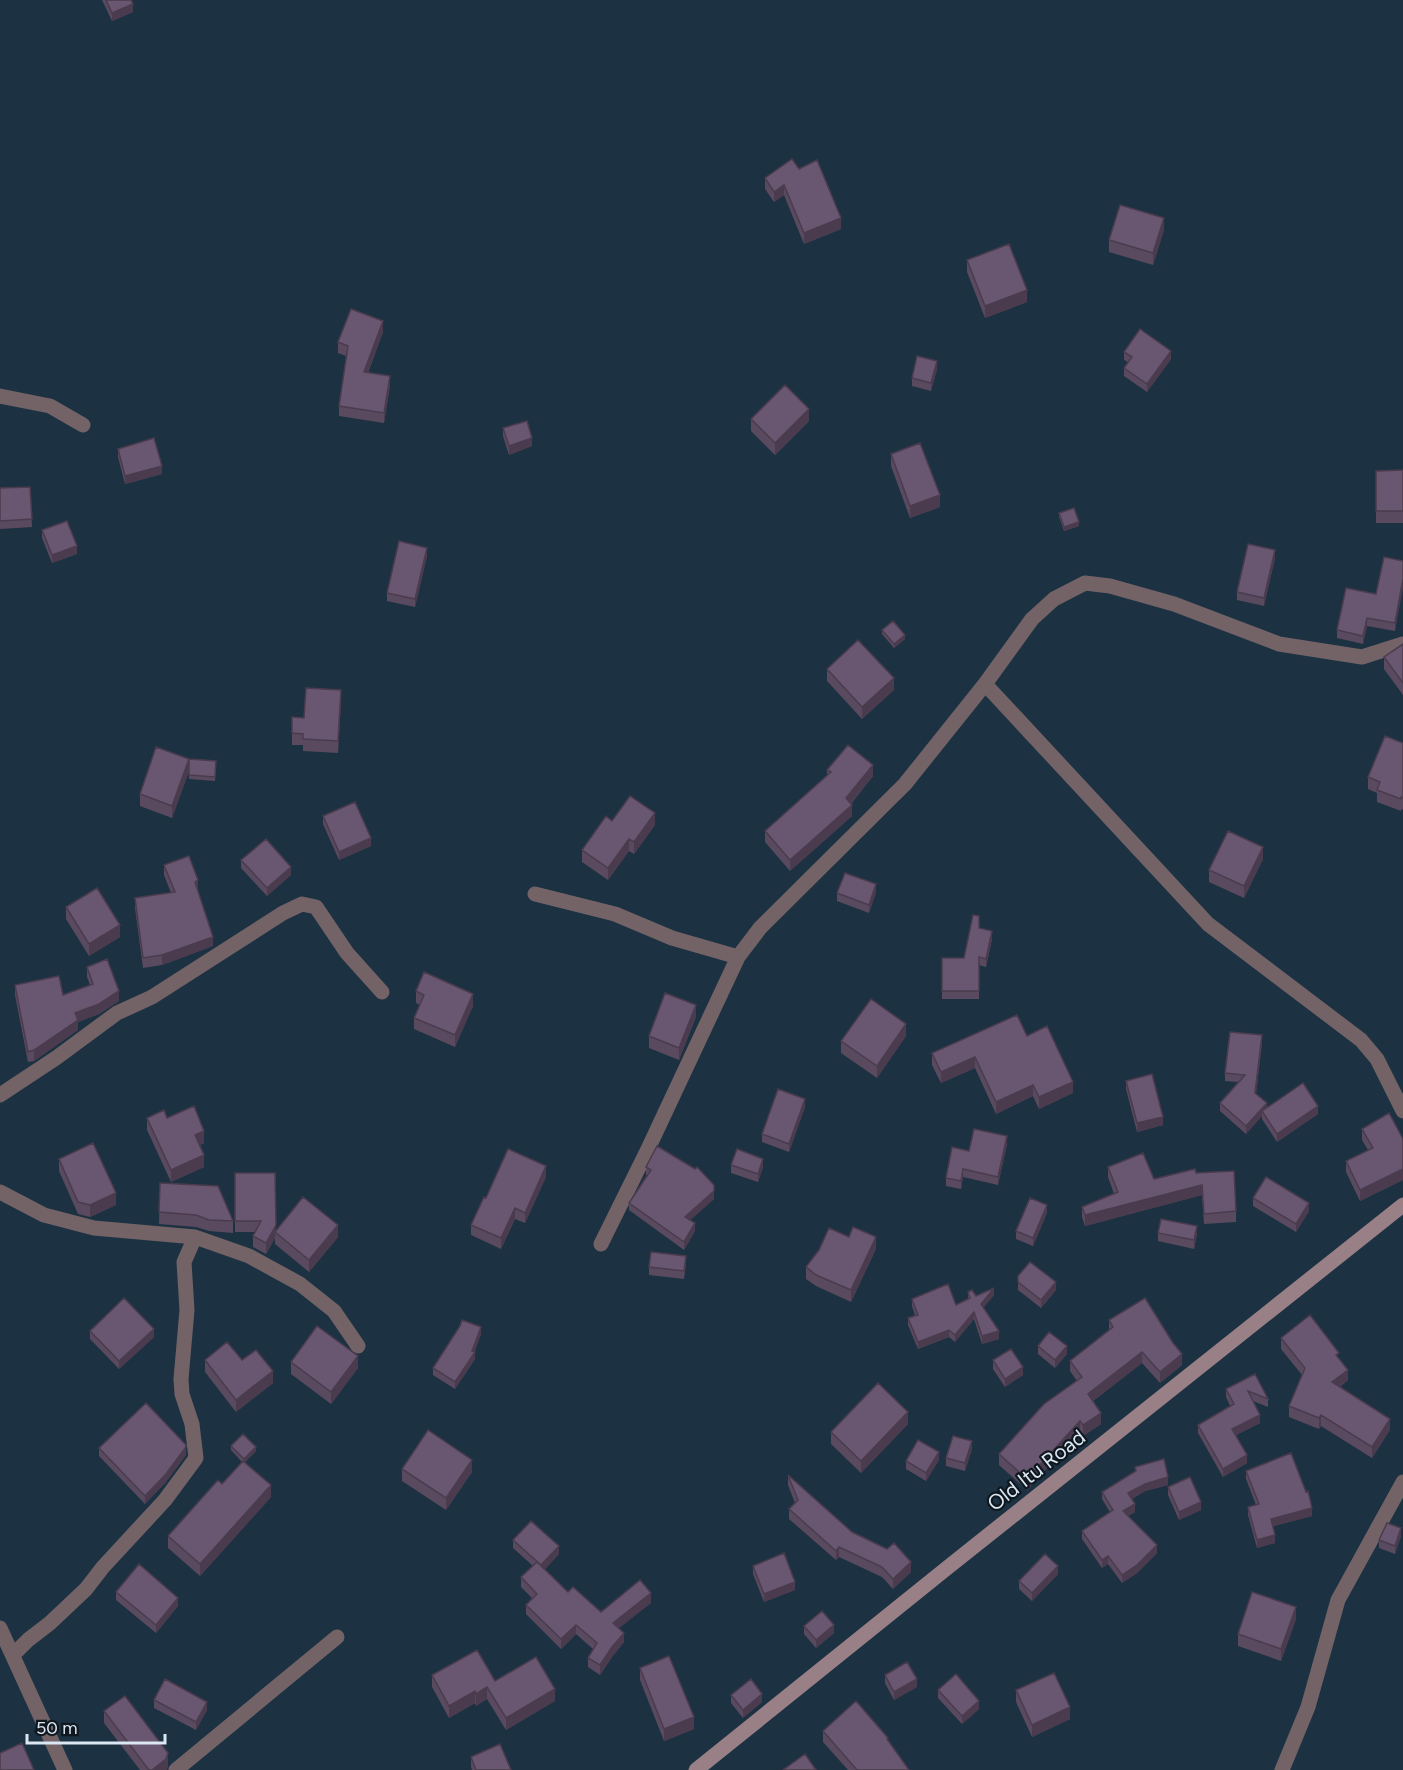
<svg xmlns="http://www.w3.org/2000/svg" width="1403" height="1770" font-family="Figtree,sans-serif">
  <rect width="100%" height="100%" fill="#1c3141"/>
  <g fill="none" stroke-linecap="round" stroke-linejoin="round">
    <path stroke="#736367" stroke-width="15" d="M0,396L50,406L83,425
      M985,684L1208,924L1361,1040L1377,1059L1403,1111
      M535,894L615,914L672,938L738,957
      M0,1095L56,1058L117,1013L152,997L283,913L302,904L316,907L347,953L382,992
      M0,1192L44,1215L94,1228L195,1237L249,1256L300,1284L334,1311L358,1346
      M601,1244L648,1149L738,957L760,928L905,784L985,684L1032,619L1054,599L1085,583L1110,586L1174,604L1279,644L1362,657L1403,644
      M0,1628L65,1770
      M13,1655L28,1640L50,1623L86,1589L103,1567L165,1500L196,1458L192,1424L182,1394L181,1379L187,1310L184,1262L195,1237
      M176,1770L337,1637
      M1282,1770L1308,1707L1338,1600L1403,1482"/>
    <path stroke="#998086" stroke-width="15" d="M696,1770L947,1568L1403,1205"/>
  </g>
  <path fill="#5a4a60" d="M102,0H131L133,12L112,21Z
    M792,159L841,229L804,244L784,195L774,202L765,189V178Z
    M1164,230L1153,265L1109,252V240Z
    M967,260L1027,302L985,318L967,272Z
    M383,332L368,373L390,386L384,423L339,416V406L346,356L338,353V342Z
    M1124,352L1171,359L1147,392L1124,376V368L1128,362L1124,360Z
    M937,369L931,391L912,386V378Z
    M751,419L809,421L775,455L751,431Z
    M503,428L532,446L509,455L503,436Z
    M118,449L162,474L125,484L118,457Z
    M891,454L940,507L910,518L891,466Z
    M1403,470V523H1376V471Z
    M30,487L32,527L0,529V488Z
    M1059,513L1079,526L1064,531L1059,517Z
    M42,530L77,554L52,563L42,538Z
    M427,556L415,607L387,601V593Z
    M1275,558L1264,606L1237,600V592Z
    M1403,561L1395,631L1367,626L1363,644L1337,638V630L1376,594Z
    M882,630L905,639L894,648L882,634Z
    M1403,644V695L1384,669V657Z
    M827,669L894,690L862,719L827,681Z
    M341,701L338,753L303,751V745H292V717L304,718Z
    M1403,743V810L1401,809V811L1377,802V793L1368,789V777Z
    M189,759L216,761L215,781L189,779Z
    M827,770L873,776L851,804L852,816L790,871L765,842V831L827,775Z
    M189,771L172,818L140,806V794Z
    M323,816L371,846L339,860L323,824Z
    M655,825L634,854L629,851L608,880L582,862V850Z
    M1263,859L1244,898L1209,882V870Z
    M241,860L291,875L267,896L241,868Z
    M164,865L198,890L213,946L162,965L143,968L135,908V898L171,893L164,875Z
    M876,892L869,913L837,901V893Z
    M66,907L120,937L89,956L66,919Z
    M979,928L992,939L986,967L979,965V999H942V958H964Z
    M87,967L119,1001L99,1014L78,1022V1030L34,1061L28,1062L15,995V985L63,995L90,985L87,977Z
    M416,991L473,1006L455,1047L414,1029V1018L420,1005L416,1003Z
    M696,1017L679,1060L649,1048V1036Z
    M906,1036L877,1078L841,1053V1041Z
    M1027,1036L1073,1093L1039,1109L1033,1096L996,1114L975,1068L941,1083L932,1065V1053Z
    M1262,1043L1256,1094L1267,1108L1318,1114L1277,1142L1262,1119V1116L1246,1134L1220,1111V1103L1238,1082L1225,1081V1073Z
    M1126,1081L1163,1125L1137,1132L1126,1089Z
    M805,1107L789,1152L762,1142V1134Z
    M147,1118H167L204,1143L200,1145L204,1167L171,1182L147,1130Z
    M1362,1129L1403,1139V1180L1360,1201L1346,1172V1161L1368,1150L1362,1140Z
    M1007,1144L998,1185L963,1177L961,1189L946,1186V1178L969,1151Z
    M59,1159L116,1205L90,1217L78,1214L59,1171Z
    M731,1165L763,1167L758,1182L731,1173Z
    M646,1167L714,1199L690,1220L695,1231L684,1250L629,1210V1203L647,1175H646Z
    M1108,1167L1154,1179L1196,1173L1236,1211V1222L1204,1224L1202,1195L1085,1226L1082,1217V1207L1114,1194L1108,1177Z
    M235,1173L276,1230L338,1237L309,1272L275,1244V1238L266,1254L253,1247V1236L255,1232H235Z
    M546,1177L525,1223L515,1219L501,1249L471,1235V1225L486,1198Z
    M160,1183L233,1221V1233L209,1231L196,1227L159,1224Z
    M1253,1198L1309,1211L1296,1232L1253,1206Z
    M1047,1213L1033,1246L1016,1239V1231Z
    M1158,1233L1197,1234L1194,1249L1158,1241Z
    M876,1249L851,1302L816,1286L806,1279V1267Z
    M686,1264L684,1279L649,1275V1267Z
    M1018,1282L1056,1290L1041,1308L1018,1290Z
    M968,1292L976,1296L994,1295L983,1308L999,1339L982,1344L974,1319L955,1342L949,1337L918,1349L908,1325V1318L915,1315L912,1306V1299L956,1305L968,1299Z
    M1109,1320L1182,1365L1160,1383L1142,1363L1093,1401L1101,1424L1083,1436L1080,1432L1027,1490L999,1465V1454L1077,1381L1070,1371V1361L1109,1330Z
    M90,1331L154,1337L119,1369L90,1339Z
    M481,1334L474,1352L475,1359L455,1389L433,1375V1368Z
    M1281,1338L1339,1360L1348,1380L1340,1387L1390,1430L1372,1458L1321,1426L1319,1429L1289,1417V1406L1302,1375L1281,1349Z
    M1038,1346L1067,1354L1055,1368L1038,1354Z
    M205,1360L273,1383L236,1412L205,1372Z
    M993,1360L1023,1375L1005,1387L993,1369Z
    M291,1362L358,1368L331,1404L291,1374Z
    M1255,1374L1268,1399V1407L1253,1401L1260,1423L1236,1435L1247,1463L1223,1477L1198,1433V1425L1230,1406L1226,1397V1389Z
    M908,1424L861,1473L831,1444V1432Z
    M231,1446L256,1451L245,1462L271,1497L200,1576L168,1548V1536L222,1484L242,1462L231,1450Z
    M99,1448L186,1455L166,1482L145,1504L99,1456Z
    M972,1449L965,1471L946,1466V1458Z
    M939,1460L926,1481L906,1469V1461Z
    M1135,1467L1168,1485L1145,1491L1132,1499L1135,1512L1128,1516L1157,1553L1137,1573L1122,1583L1108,1564L1102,1568L1082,1539V1531L1110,1512L1102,1499V1492L1135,1472Z
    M402,1469L472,1472L446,1510L402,1481Z
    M1246,1471L1312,1516L1273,1526L1275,1543L1257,1548L1248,1515V1507L1256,1505L1246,1479Z
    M788,1475L852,1532L911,1572L893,1589L882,1577L839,1557L836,1560L789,1519V1509L795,1503L788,1485Z
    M1168,1487L1201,1510L1179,1520L1168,1495Z
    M1401,1536L1395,1554L1379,1548V1540Z
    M513,1540L559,1554L545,1569L568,1592L601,1612L651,1603L618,1628L624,1642L612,1657L600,1675L588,1667V1658L593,1649L576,1634L561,1649L526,1614V1605L532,1598L521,1587V1577L533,1566L513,1548Z
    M753,1566L795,1590L764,1602L753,1574Z
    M1058,1574L1032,1601L1019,1589V1581Z
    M116,1592L178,1606L156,1633L116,1600Z
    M1296,1619L1281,1661L1238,1646V1634Z
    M804,1626L834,1633L816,1648L804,1634Z
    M640,1668L694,1729L664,1741L640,1680Z
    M432,1675L495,1681L555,1701L506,1730L487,1699L476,1706L475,1703L449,1718L432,1687Z
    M885,1675L917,1687L894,1700L885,1683Z
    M938,1690L979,1709L962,1724L938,1698Z
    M1016,1690L1070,1719L1032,1737L1016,1702Z
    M731,1695L762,1702L743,1718L731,1703Z
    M154,1700L207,1710L196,1730L154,1708Z
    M104,1711L168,1765L167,1770H140L104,1723Z
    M823,1731L888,1741L909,1770H848L823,1742Z
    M471,1757L511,1770H472L471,1767Z"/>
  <path fill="#4a3c4e" d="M133,4V12L112,21V13Z
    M784,185V195L774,202V192Z
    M841,218V229L804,244V233Z
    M1164,218V230L1153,265V253Z
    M1027,290V302L985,318V306Z
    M383,321V332L364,382V372Z
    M1171,351V359L1147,392V384Z
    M937,361V369L931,391V383Z
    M390,376V386L384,423V413Z
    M809,409V421L775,455V443Z
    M532,438V446L509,455V446Z
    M162,466V474L125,484V476Z
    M940,495V507L910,518V506Z
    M1079,522V526L1064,531V527Z
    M77,546V554L52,563V555Z
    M427,548V556L415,607V599Z
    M1275,550V558L1264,606V598Z
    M1403,579V588L1395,631V623Z
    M1367,618V626L1363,644V636Z
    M905,635V639L894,648V644Z
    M894,678V690L862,719V707Z
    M341,690V701L338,753V741Z
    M189,759V771L172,818V806Z
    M873,765V776L846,809V798Z
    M852,805V816L790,871V860Z
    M655,813V825L634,854V842Z
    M371,838V846L339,860V852Z
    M629,839V851L608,880V868Z
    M1263,847V859L1244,898V886Z
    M291,867V875L267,896V888Z
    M198,880V890L195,891V882Z
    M876,884V892L869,913V905Z
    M120,925V937L89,956V944Z
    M992,931V939L986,967V959Z
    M213,937V946L162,965V955Z
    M119,991V1001L99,1014L78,1022V1030L34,1061V1050L75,1013Z
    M473,994V1006L455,1047V1035Z
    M696,1005V1017L679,1060V1048Z
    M906,1024V1036L877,1078V1066Z
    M1262,1035V1043L1255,1101V1093Z
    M975,1057V1068L941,1083V1072Z
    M1073,1082V1093L1039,1109V1097Z
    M1033,1085V1096L996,1114V1102Z
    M805,1099V1107L789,1152V1144Z
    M1267,1103V1111H1262V1116L1246,1134V1126Z
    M1318,1106V1114L1277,1142V1134Z
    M1163,1117V1125L1137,1132V1123Z
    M204,1131V1143L195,1147V1135Z
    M1007,1136V1144L998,1185V1177Z
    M204,1155V1167L171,1182V1170Z
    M763,1159V1167L758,1182V1174Z
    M546,1166V1177L525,1223V1213Z
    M963,1169V1177L961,1189V1181Z
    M1403,1169V1180L1360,1201V1190Z
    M1202,1185V1195L1085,1226V1215Z
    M714,1191V1199L685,1225V1217Z
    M116,1193V1205L90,1217V1205Z
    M1309,1203V1211L1296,1232V1224Z
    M1047,1205V1213L1033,1246V1238Z
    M515,1208V1219L501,1249V1238Z
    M695,1223V1231L684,1250V1242Z
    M276,1225L275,1238L266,1254V1243Z
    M338,1225V1237L309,1272V1260Z
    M1197,1226V1234L1194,1249V1240Z
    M876,1237V1249L851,1302V1290Z
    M1056,1282V1290L1041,1308V1300Z
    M994,1288V1295L981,1311V1304Z
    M974,1312V1319L955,1342V1335Z
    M481,1327V1334L474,1354L475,1352V1359L455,1389V1382L472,1351Z
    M154,1329V1337L119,1369V1361Z
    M949,1330V1337L918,1349V1342Z
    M999,1331V1339L982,1344V1336Z
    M1067,1346V1354L1055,1368V1360Z
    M1142,1352V1363L1088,1405V1394Z
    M1182,1354V1365L1160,1383V1372Z
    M358,1356V1368L331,1404V1392Z
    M1023,1367V1375L1005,1387V1379Z
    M1348,1370V1380L1332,1393V1382Z
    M273,1371V1383L236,1412V1400Z
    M908,1412V1424L861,1473V1461Z
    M1101,1413V1424L1083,1436V1425Z
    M1260,1415V1423L1232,1437V1429Z
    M1321,1415V1426L1319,1429V1418Z
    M1390,1419V1430L1372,1458V1447Z
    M1080,1421V1432L1027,1490V1479Z
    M972,1441V1449L965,1471V1463Z
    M186,1447V1455L166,1482L145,1504V1496Z
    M256,1447V1451L244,1463V1459Z
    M939,1452V1460L926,1481V1473Z
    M1247,1455V1463L1223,1477V1469Z
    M472,1460V1472L446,1510V1498Z
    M1168,1477V1485L1145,1491L1128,1501V1493L1145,1484Z
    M271,1485V1497L200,1576V1564Z
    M1201,1502V1510L1179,1520V1512Z
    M1135,1504V1512L1123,1519V1511Z
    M1312,1508V1516L1271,1527V1519Z
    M1401,1528V1536L1395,1554V1546Z
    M1275,1535V1543L1257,1548V1540Z
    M1157,1545V1553L1137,1573L1122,1583V1575Z
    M559,1546V1554L541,1574V1566Z
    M839,1547V1557L836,1560V1551Z
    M1108,1556V1564L1102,1568V1560Z
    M911,1562V1572L893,1589V1579Z
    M1058,1566V1574L1032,1601V1593Z
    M795,1582V1590L764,1602V1594Z
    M651,1593V1603L613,1633V1623Z
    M178,1598V1606L156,1633V1625Z
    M1296,1607V1619L1281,1661V1649Z
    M576,1625V1634L561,1649V1639Z
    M834,1625V1633L816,1648V1640Z
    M624,1633V1642L612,1657L600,1675V1665L612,1647Z
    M917,1679V1687L894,1700V1692Z
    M487,1687V1699L476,1706V1694Z
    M555,1689V1701L506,1730V1718Z
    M475,1691V1703L449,1718V1706Z
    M762,1694V1702L743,1718V1710Z
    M979,1701V1709L962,1724V1716Z
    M207,1702V1710L196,1730V1722Z
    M1070,1707V1719L1032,1737V1725Z
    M694,1717V1729L664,1741V1729Z
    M168,1753V1765L167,1770H152Z"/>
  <path fill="#695670" stroke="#4a3c4e" stroke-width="1.5" d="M106,0H131L133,4L112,13Z
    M792,159L799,169L817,160L841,218L804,233L784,185L774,192L765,178Z
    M1120,205L1164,218L1153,253L1109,240Z
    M1009,244L1027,290L985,306L967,260Z
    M351,309L383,321L364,372L390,376L384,413L339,406L348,346L338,342Z
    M1140,329L1171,351L1147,384L1124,368L1132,357L1124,352Z
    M917,356L937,361L931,383L912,378Z
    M785,385L809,409L775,443L751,419Z
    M527,421L532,438L509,446L503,428Z
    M154,438L162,466L125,476L118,449Z
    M920,443L940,495L910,506L891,454Z
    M1403,470V511H1376V471Z
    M30,487L32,519L0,521V488Z
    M1074,508L1079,522L1064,527L1059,513Z
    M67,521L77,546L52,555L42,530Z
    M399,541L427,548L415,599L387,593Z
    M1248,544L1275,550L1264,598L1237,592Z
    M1384,557L1403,561V579L1395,623L1367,618L1363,636L1337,630L1346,588L1376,594Z
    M893,621L905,635L894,644L882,630Z
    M858,640L894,678L862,707L827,669Z
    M1403,644V683L1384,657Z
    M306,688L341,690L338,741L303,739V734L292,733V717L304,718Z
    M1385,736L1403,743V798L1401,797V799L1377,790L1380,782L1368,777Z
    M848,745L873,765L846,798L852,805L790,860L765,831L831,772L827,770Z
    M156,747L189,759L172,806L140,794Z
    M189,759L216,761L215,777L189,775Z
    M630,796L655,813L634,842L629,839L608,868L582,850L606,816L612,821Z
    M355,802L371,838L339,852L323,816Z
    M1228,831L1263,847L1244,886L1209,870Z
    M266,839L291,867L267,888L241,860Z
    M189,856L198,880L195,882L213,937L162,955L143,958L135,898L175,892L164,865Z
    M845,873L876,884L869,905L837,893Z
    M97,888L120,925L89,944L66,907Z
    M973,915L979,916V928L992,931L986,959L979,957V991H942V958H964Z
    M107,959L119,991L99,1004L75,1013L78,1020L34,1050L28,1052L15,985L59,976L63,995L93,984L87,967Z
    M424,972L473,994L455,1035L414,1018L424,995L416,991Z
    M665,993L696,1005L679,1048L649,1036Z
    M871,999L906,1024L877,1066L841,1041Z
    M1017,1015L1027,1036L1047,1026L1073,1082L1039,1097L1033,1085L996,1102L975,1057L941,1072L932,1053Z
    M1230,1032L1262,1035L1255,1093L1267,1103L1246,1126L1220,1103L1245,1075L1225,1073Z
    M1152,1074L1163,1117L1137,1123L1126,1081Z
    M1303,1083L1318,1106L1277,1134L1262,1111Z
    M778,1089L805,1099L789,1144L762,1134Z
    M194,1106L204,1131L195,1135L204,1155L171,1170L147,1118L164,1110L167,1118Z
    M1389,1113L1403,1139V1169L1360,1190L1346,1161L1373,1148L1362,1129Z
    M974,1129L1007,1136L998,1177L963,1169L961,1181L946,1178L952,1147L969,1151Z
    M93,1143L116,1193L90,1205L78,1202L59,1159Z
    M657,1146L695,1169L697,1167L714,1185V1191L685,1217L695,1223L684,1242L629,1203L651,1170L646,1167Z
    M508,1149L546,1166L525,1213L515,1208L501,1238L471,1225L484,1197L486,1198Z
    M737,1149L763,1159L758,1174L731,1165Z
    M1143,1153L1154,1179L1195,1169L1196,1173L1234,1171L1236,1211L1204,1214L1202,1185L1085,1215L1082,1207L1118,1192L1108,1167Z
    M235,1173H275L276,1225L266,1243L253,1236L261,1221H235Z
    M1266,1177L1309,1203L1296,1224L1253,1198Z
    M160,1183L218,1186L233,1221L209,1220L196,1215L159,1212Z
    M303,1197L338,1225L309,1260L275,1232Z
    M1030,1198L1047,1205L1033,1238L1016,1231Z
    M1161,1219L1197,1226L1194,1240L1158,1233Z
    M853,1227L876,1237L851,1290L816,1275L806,1267L819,1250L829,1228L849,1237Z
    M651,1252L686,1256L684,1271L649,1267Z
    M1030,1262L1056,1282L1041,1300L1018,1282V1276Z
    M948,1284L956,1305L970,1298L968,1292L972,1290L976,1296L994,1288L981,1304L999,1331L982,1336L974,1312L955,1335L949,1330L918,1342L908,1318L918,1315L912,1299Z
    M124,1298L154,1329L119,1361L90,1331Z
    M1145,1298L1173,1343L1182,1354L1160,1372L1142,1352L1088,1394L1101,1413L1083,1425L1080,1421L1027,1479L999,1454L1044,1404L1082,1377L1070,1361L1113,1327L1109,1320Z
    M1310,1315L1339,1353L1336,1355L1348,1370L1332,1382L1390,1419L1372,1447L1321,1415L1319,1418L1289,1406L1305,1368L1281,1338Z
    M462,1320L481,1327L472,1351L475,1352L455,1382L433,1368L460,1326Z
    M317,1326L358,1356L331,1392L291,1362Z
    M1049,1332L1067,1346L1055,1360L1038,1346Z
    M227,1342L242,1360L256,1350L273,1371L236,1400L205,1360Z
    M1011,1349L1023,1367L1005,1379L993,1360Z
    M1255,1374L1268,1399L1248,1391L1260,1415L1232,1429L1247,1455L1223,1469L1198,1425L1234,1404L1226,1389Z
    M878,1383L908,1412L861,1461L831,1432Z
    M146,1403L186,1445V1447L166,1474L145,1496L99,1448Z
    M428,1430L472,1460L446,1498L402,1469Z
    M243,1434L256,1447L244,1459L231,1446Z
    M953,1436L972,1441L965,1463L946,1458Z
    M918,1440L939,1452L926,1473L906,1461Z
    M1291,1453L1306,1492L1308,1491L1312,1508L1271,1519L1275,1535L1257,1540L1248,1507L1259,1504L1246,1471Z
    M1164,1459L1168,1477L1145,1484L1128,1493L1135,1504L1123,1511L1157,1545L1137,1565L1122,1575L1108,1556L1102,1560L1082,1531L1113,1510L1102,1492L1136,1471L1135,1467Z
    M243,1461L271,1485L200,1564L168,1536L218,1480L222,1484Z
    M788,1475L852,1532L887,1549L894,1543L911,1562L893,1579L882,1567L839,1547L836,1551L789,1509L798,1500Z
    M1190,1477L1201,1502L1179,1512L1168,1487Z
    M531,1521L559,1546L541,1565L513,1540Z
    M1387,1523L1401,1528L1395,1546L1379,1540Z
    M784,1553L795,1582L764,1594L753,1566Z
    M1045,1554L1058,1566L1032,1593L1019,1581Z
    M537,1562L568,1592L573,1587L601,1612L640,1580L651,1593L613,1623L624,1633L612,1647L600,1665L588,1658L597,1643L576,1625L561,1639L526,1605L537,1594L521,1577Z
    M139,1564L178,1598L156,1625L116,1592Z
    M1252,1592L1296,1607L1281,1649L1238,1634Z
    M822,1611L834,1625L816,1640L804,1626Z
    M477,1650L495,1681L536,1657L555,1689L506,1718L487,1687L476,1694L475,1691L449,1706L432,1675Z
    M669,1656L694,1717L664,1729L640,1668Z
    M907,1662L917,1679L894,1692L885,1675Z
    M1054,1673L1070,1707L1032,1725L1016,1690Z
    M956,1674L979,1701L962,1716L938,1690Z
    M165,1679L207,1702L196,1722L154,1700Z
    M751,1679L762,1694L743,1710L731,1695Z
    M125,1696L168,1753L166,1759L152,1770H149L104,1711Z
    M856,1701L888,1738L887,1739L909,1770H857L823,1731Z
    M22,1743L34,1770H0V1753Z
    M500,1744L511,1770H476L471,1757Z
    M805,1754L816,1770H783Z"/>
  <g text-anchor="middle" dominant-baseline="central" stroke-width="4.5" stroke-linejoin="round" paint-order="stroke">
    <g font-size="21" fill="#dbe7f2" stroke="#0f181f">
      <text transform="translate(1036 1470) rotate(-38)">Old Itu Road</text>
    </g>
  </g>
  <path d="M27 1734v9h138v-9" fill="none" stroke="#dbe7f2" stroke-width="3"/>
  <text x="36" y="1734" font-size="18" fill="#dbe7f2" stroke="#0f181f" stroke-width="4.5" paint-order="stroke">50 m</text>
</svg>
